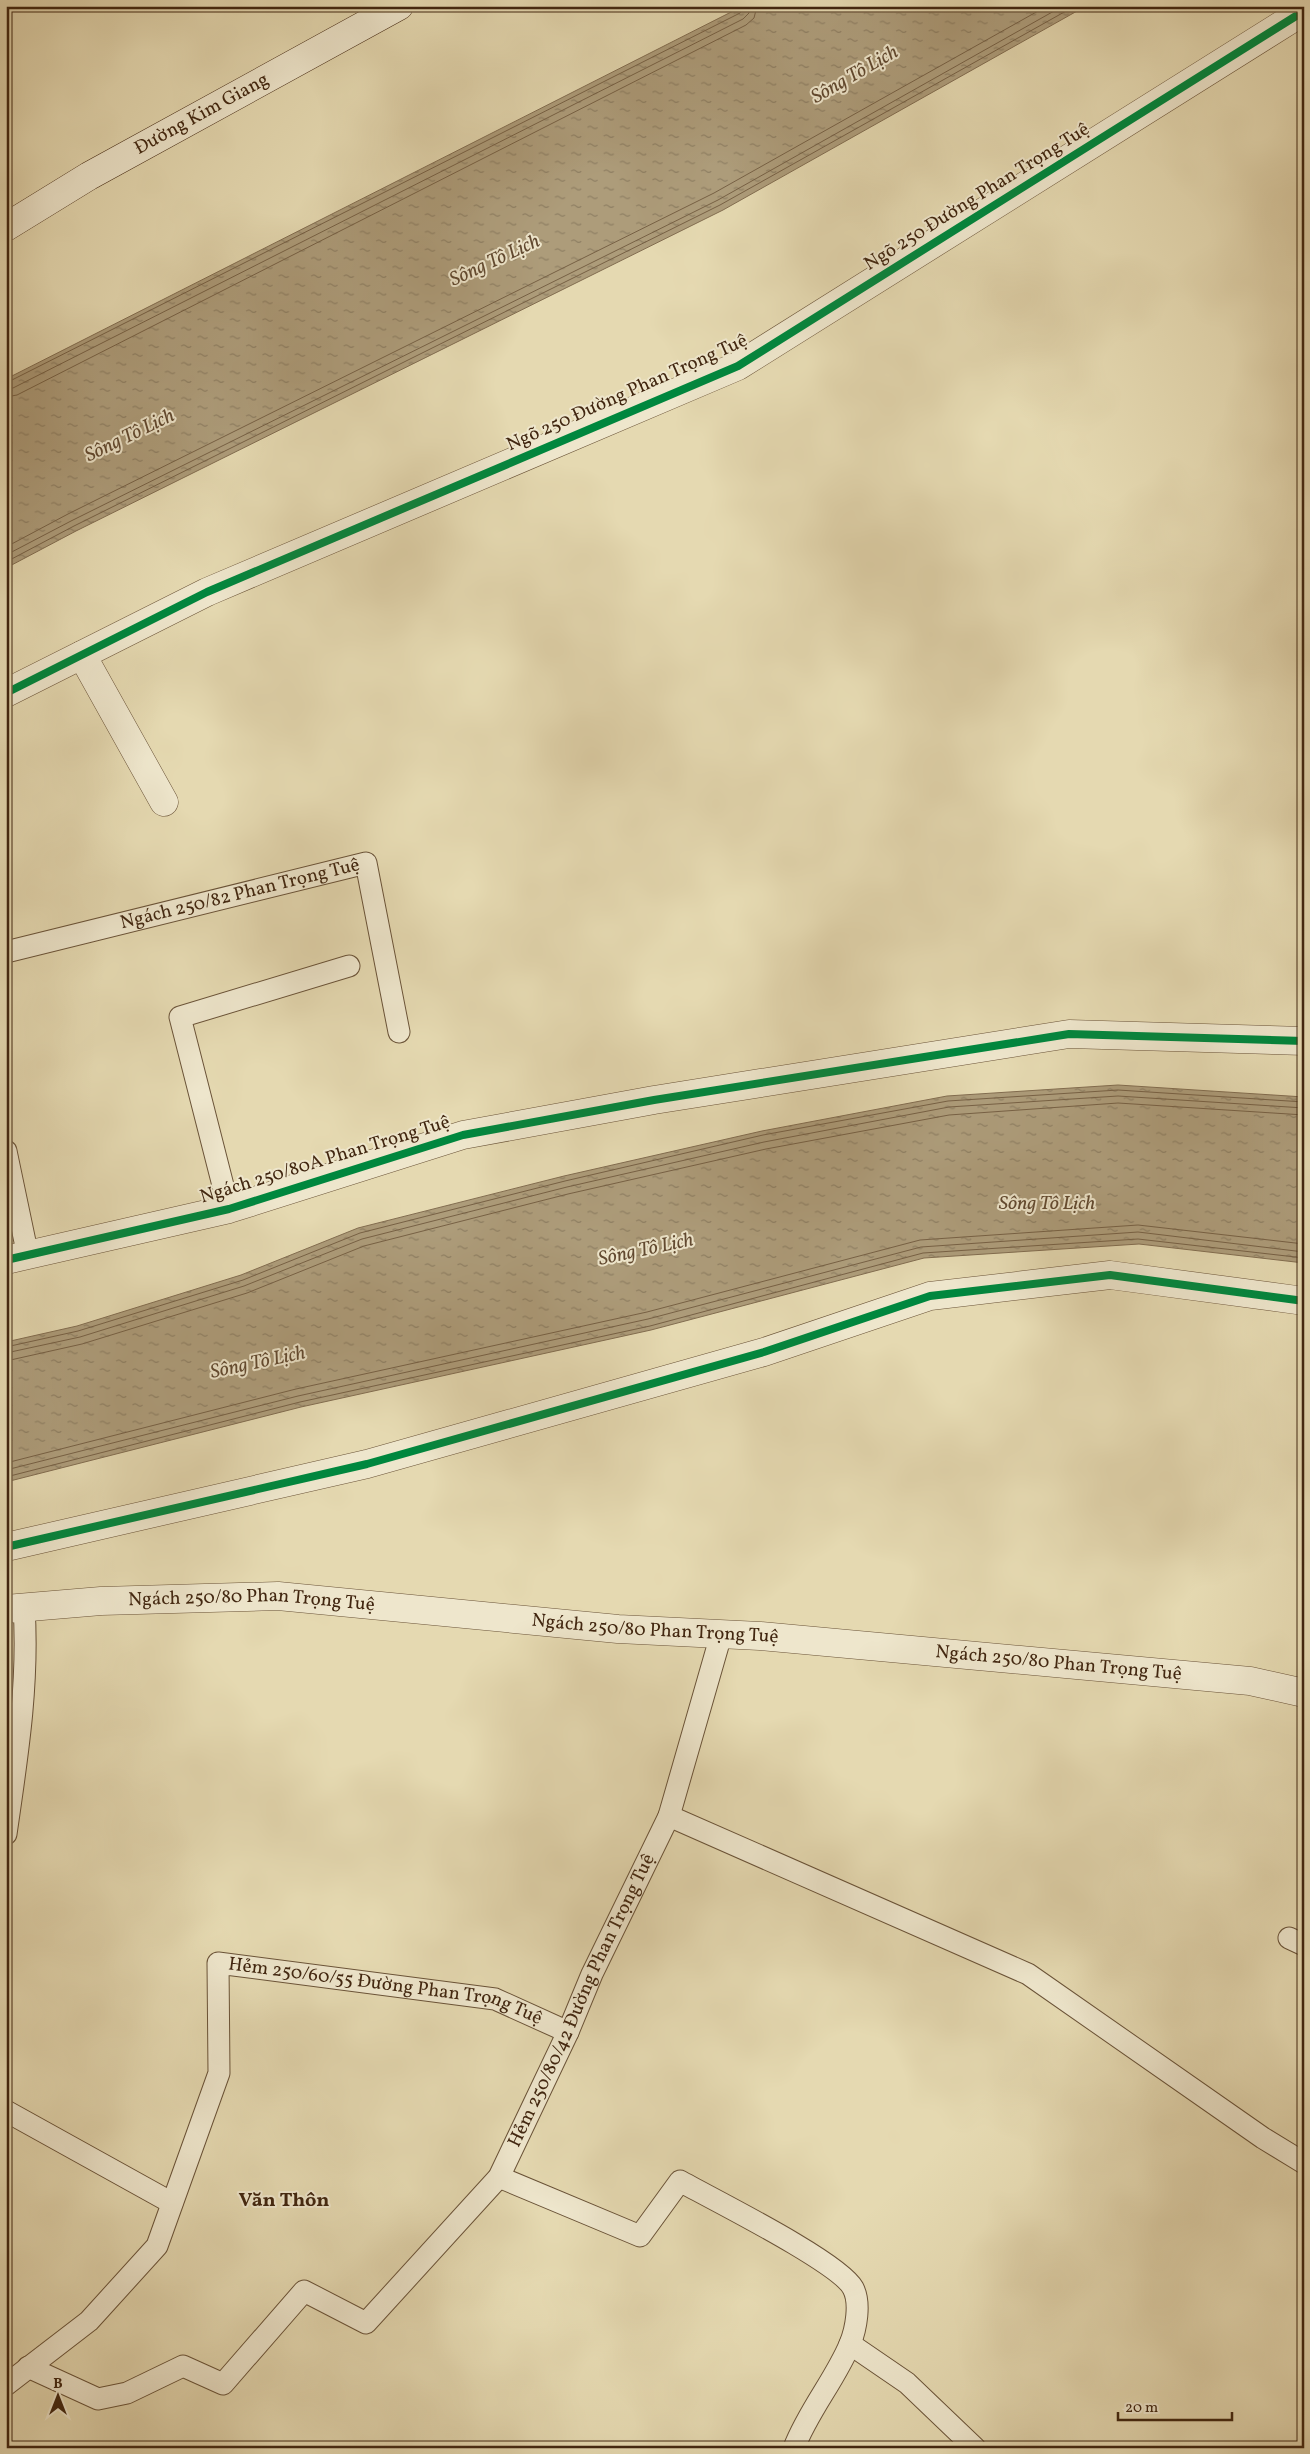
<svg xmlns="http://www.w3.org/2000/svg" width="1310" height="2454" font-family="Vollkorn,serif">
  <defs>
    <pattern id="water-ripples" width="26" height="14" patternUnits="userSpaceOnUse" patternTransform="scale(1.25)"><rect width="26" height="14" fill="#ad9c7a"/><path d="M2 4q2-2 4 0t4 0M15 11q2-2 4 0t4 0" fill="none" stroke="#8e7f63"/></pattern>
  </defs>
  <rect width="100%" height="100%" fill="#e5d9b1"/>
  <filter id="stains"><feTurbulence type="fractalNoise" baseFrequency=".004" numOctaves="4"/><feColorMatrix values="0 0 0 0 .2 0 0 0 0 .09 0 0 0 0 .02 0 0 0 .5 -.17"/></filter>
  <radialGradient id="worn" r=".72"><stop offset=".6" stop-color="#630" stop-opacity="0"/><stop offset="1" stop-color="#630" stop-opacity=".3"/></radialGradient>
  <path fill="url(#water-ripples)" stroke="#826d50" d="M743,6H1086L723,210L76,531L6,568V379Z
    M1118,1085L1304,1097V1263L1139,1244L924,1258L651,1330L301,1407L6,1482V1342L77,1326L241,1275L358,1228L564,1176L762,1131L947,1096Z"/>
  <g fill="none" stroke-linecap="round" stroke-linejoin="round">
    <path stroke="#776145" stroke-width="1" d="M6,383L740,13L744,6
      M6,389L13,388L743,19L749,13L750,6
      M6,397L17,395L746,25L754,18L757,6
      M6,547L68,514L714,193L1047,6
      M6,555L71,521L718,200L1063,6
      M6,562L74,526L720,205L1075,6
      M6,1347L78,1331L243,1280L360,1233L565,1181L763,1135L948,1101L1118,1090L1304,1102
      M6,1353L80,1337L244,1286L362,1239L567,1187L764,1142L949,1107L1118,1096L1304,1108
      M6,1361L82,1344L247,1293L364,1246L568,1194L766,1149L949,1115L1118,1103L1304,1115
      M6,1463L296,1389L647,1312L920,1240L1138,1225L1304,1244
      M6,1470L298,1396L648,1319L921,1247L1138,1232L1304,1252
      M6,1477L300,1402L650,1326L923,1253L1138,1239L1304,1258"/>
    <defs>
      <g id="service">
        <path id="s1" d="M6,952L366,863L399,1032"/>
        <path d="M6,1151L28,1256"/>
        <path d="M229,1209L180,1017L349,966"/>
        <path d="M669,1816L1028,1974L1263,2138L1304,2163"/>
        <path d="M6,1834C17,1758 29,1684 24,1607"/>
        <path d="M1289,1938L1304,1945"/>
        <path d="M6,2111L172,2203"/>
        <path d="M499,2177L640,2236L680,2181C712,2199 839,2262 853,2288C861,2303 856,2329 850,2344C835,2380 808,2411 794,2448"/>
        <path d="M850,2344L907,2383L975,2448"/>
        <path id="s2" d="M28,2367L98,2399L127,2393L183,2366L223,2384L304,2291L366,2323L499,2177L568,2032L592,1974L669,1816L721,1635"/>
        <path id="s3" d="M6,2385L89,2321L157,2246L219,2073L218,1963L495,1999L568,2032"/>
      </g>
      <g id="minor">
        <path d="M82,655L164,802"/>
        <path d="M6,1547L367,1464L764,1352L930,1296L1110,1275L1304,1301"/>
        <path id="s4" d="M6,1609L101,1601L278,1596L618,1629L760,1636L1250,1681L1304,1693"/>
      </g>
      <path id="tertiary" d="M6,693L207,592L738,366L1304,11
        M6,1260L229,1209L463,1135L654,1100L1069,1034L1304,1041"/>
      <g id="secondary">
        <path id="s5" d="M6,227L89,176L399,6"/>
      </g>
    </defs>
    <use href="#service" stroke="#6a5338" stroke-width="23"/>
    <use href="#minor" stroke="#6a5338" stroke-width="29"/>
    <use href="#tertiary" stroke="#6a5338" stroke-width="29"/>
    <use href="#secondary" stroke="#412610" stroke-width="29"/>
    <use href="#service" stroke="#eee6cc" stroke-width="21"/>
    <use href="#minor" stroke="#eee6cc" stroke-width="28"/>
    <use href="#tertiary" stroke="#eee6cc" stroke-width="28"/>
    <use href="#secondary" stroke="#eee6cc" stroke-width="28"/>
    <defs>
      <path id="cycleway" d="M6,693L207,592L738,366L1304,11
        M6,1260L229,1209L463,1135L654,1100L1069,1034L1304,1041
        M6,1547L367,1464L764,1352L930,1296L1110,1275L1304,1301"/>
    </defs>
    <use href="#cycleway" stroke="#eee6cc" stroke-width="11"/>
    <use href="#cycleway" stroke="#00873e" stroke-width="8"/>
  </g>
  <g text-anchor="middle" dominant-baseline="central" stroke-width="4" stroke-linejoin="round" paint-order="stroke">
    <g font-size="19" fill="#412610" stroke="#eee6cc">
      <text stroke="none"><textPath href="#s5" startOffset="226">Đường Kim Giang</textPath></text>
      <text transform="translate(977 197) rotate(-32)">Ngõ 250 Đường Phan Trọng Tuệ</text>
      <text transform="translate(627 393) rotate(-24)">Ngõ 250 Đường Phan Trọng Tuệ</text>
      <text stroke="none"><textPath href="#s1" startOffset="241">Ngách 250/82 Phan Trọng Tuệ</textPath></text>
      <text transform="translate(325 1160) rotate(-17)">Ngách 250/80A Phan Trọng Tuệ</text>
      <text stroke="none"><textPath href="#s4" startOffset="246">Ngách 250/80 Phan Trọng Tuệ</textPath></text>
      <text stroke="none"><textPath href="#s4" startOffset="651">Ngách 250/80 Phan Trọng Tuệ</textPath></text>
      <text stroke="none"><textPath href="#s4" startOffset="1056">Ngách 250/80 Phan Trọng Tuệ</textPath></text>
      <text stroke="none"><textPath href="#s3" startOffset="670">Hẻm 250/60/55 Đường Phan Trọng Tuệ</textPath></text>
      <text stroke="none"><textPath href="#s2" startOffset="798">Hẻm 250/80/42 Đường Phan Trọng Tuệ</textPath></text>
    </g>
    <g font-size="20" font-style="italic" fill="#614930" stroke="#eee6cc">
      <text transform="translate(855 75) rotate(-30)">Sông Tô Lịch</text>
      <text transform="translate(495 261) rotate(-25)">Sông Tô Lịch</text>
      <text transform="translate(130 436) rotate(-26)">Sông Tô Lịch</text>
      <text x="1047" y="1204">Sông Tô Lịch</text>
      <text transform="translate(646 1250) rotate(-12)">Sông Tô Lịch</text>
      <text transform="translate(258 1363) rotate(-12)">Sông Tô Lịch</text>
    </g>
    <g font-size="20" font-weight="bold" fill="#412610" stroke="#eee6cc">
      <text x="284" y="2201">Văn Thôn</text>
    </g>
  </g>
  <rect width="1310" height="2454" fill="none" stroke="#e5d9b1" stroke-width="25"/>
  <rect x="8" y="8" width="1295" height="2439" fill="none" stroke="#412610" stroke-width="2.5"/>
  <rect x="12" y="12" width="1285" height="2429" fill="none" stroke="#412610"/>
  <g transform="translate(58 2396)" stroke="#eee6cc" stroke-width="4" paint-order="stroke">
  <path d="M0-4L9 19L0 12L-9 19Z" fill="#412610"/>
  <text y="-8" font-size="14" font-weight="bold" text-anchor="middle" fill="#412610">B</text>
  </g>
  <path d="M1118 2412v8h114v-8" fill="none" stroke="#412610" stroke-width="2.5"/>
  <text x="1125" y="2412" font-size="15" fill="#412610" stroke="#eee6cc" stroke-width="4" paint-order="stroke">20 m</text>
  <rect width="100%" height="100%" filter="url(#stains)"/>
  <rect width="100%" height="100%" fill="url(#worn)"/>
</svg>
